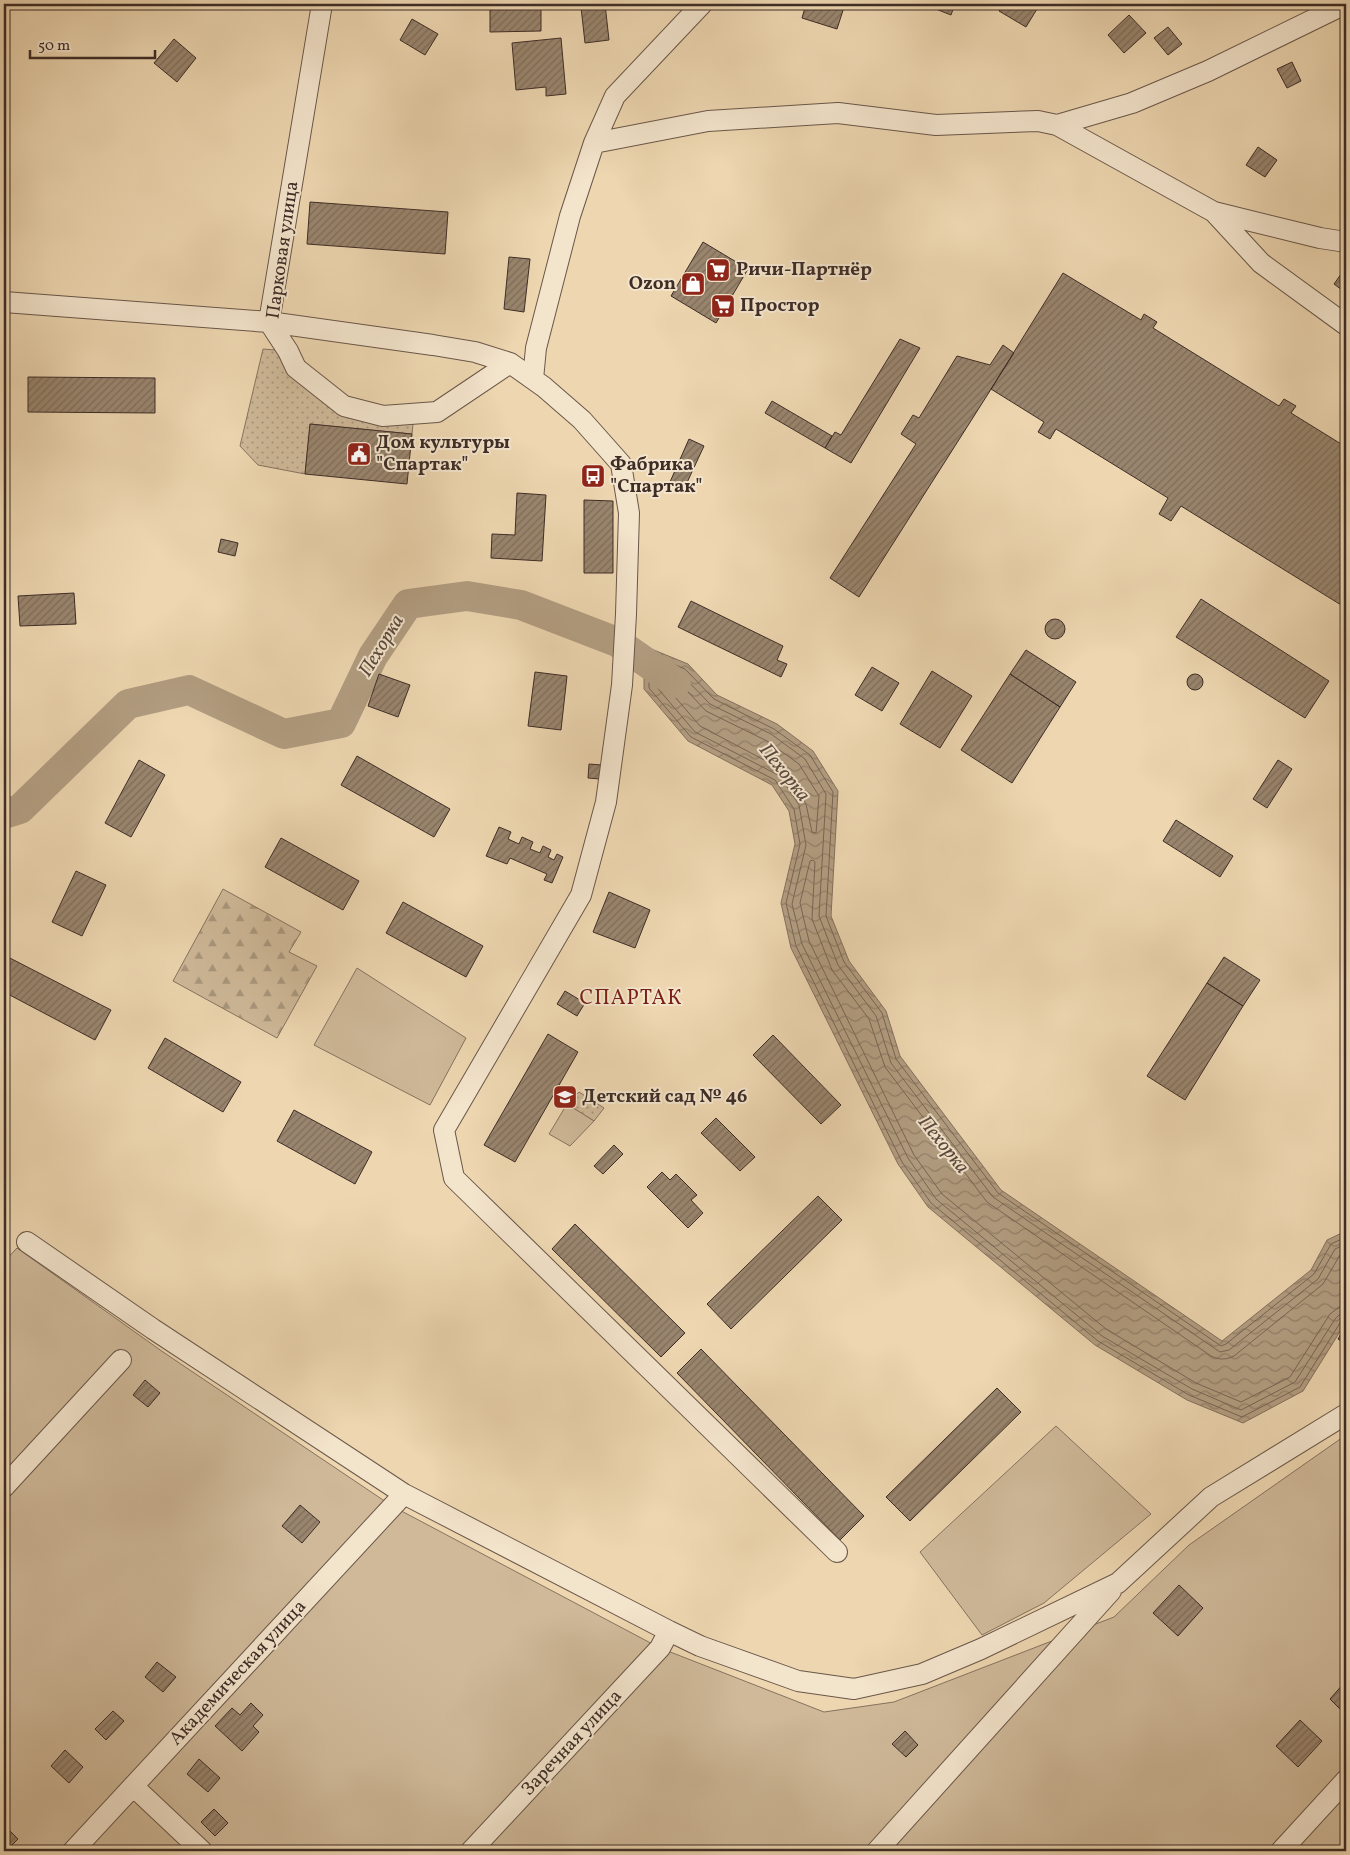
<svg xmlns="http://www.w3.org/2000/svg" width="1350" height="1855" font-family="Vollkorn,serif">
  <defs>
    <pattern id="grass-dots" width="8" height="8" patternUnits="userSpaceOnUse" patternTransform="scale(1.25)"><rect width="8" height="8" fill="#cfb999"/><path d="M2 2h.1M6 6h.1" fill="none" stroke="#a9977d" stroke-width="1.8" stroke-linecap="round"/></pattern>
    <pattern id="forest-firs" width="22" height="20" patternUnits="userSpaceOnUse" patternTransform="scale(1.25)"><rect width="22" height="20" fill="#cfb999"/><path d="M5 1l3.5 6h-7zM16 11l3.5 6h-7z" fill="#a9977d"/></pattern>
    <pattern id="water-waves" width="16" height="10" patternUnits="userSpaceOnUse" patternTransform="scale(1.25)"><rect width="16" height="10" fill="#b29d81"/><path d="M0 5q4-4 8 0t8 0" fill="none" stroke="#92806a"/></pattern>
    <pattern id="building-hatch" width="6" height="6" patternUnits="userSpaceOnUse" patternTransform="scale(1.25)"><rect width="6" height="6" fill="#99856e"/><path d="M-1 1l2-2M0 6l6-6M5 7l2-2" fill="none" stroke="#7e6d5a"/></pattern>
  </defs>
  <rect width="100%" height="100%" fill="#edd6b0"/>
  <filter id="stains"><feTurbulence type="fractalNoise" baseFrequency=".004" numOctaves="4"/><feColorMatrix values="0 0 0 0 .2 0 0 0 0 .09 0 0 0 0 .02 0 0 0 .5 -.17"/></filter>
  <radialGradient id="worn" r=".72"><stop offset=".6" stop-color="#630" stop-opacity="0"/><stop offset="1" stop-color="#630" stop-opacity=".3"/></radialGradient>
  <path fill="url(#grass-dots)" stroke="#867360" d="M263,349L288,351L344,406L414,414L412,434L310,424L305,474L258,465L240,446Z
    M579,1092L604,1108L594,1121L567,1104Z"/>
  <path fill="url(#forest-firs)" stroke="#867360" d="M223,889L301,932L289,952L317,966L277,1038L173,981Z"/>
  <path fill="#cfb999" stroke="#867360" d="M357,968L466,1038L430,1105L314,1045Z
    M567,1104L594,1121L570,1146L549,1134Z
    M17,1248L163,1352L392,1506L660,1648L824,1712L894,1702L1114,1617L1189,1545L1346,1435V1851H4V1262Z
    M1056,1426L1151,1514L1044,1603L982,1635L920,1552Z"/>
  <path fill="url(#water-waves)" stroke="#84705d" d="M644,646L688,664L717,695L777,724L813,751L838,791L831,916L849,961L886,1011L900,1056L1001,1190L1222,1341L1311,1270L1327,1240L1346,1231V1322L1303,1391L1243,1423L1187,1400L1095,1345L928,1207L898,1164L791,948L781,903L795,844L789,811L772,785L688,741L644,689Z"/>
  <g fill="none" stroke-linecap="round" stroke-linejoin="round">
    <path stroke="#786554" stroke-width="1" d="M665,675L677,680L706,711L767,741L799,764L819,796L816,833L812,832L806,804L785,771L700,726L663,683L662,677Z
      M1346,1237L1331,1244L1314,1274L1226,1344L1221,1346L998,1193L896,1059L882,1013L844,962L826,916L833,792L810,755L774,729L714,699L685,669L652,655L649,656V688L691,737L775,780L794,809L800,844L786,903L796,946L902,1162L931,1203L1098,1341L1189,1395L1242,1417L1300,1387L1340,1323L1346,1321
      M1346,1244L1335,1249L1318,1279L1229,1350L1220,1352L993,1197L891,1063L876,1016L838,965L819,916L826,794L805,759L771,734L710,704L681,674L658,664L655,665V685L695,732L780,776L799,805L806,845L792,904L802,944L908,1158L936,1199L1102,1336L1192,1389L1241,1410L1295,1382L1335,1319L1339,1315L1346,1314
      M1346,1252L1340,1255L1323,1284L1234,1356C1226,1360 1219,1360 1211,1356L987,1202L885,1067L869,1019L832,970L812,919L815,862L813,860L810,861L800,903L809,941L914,1155L942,1194L1106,1329L1196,1383L1241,1402L1290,1377L1330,1314L1338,1308L1346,1307"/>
    <path stroke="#b29d81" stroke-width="30" d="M4,814L20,809L128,704L189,690L284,734L341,723L373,656L408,604L467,596L521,605L617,642L676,683"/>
  </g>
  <path fill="url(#building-hatch)" stroke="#3e2d27" d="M490,4H541V31L490,32Z
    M605,4L609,40L585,43L581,7Z
    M806,4H845L837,29L802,18Z
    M923,4H955L951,15Z
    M1003,4H1040L1026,27L999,11Z
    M1129,15L1146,33L1124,53L1108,35Z
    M412,19L438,34L425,55L400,40Z
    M1168,27L1182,44L1168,55L1154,38Z
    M561,38L566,94L546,96V87L516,90L512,43Z
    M174,39L196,58L177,82L154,63Z
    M1292,62L1301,81L1287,88L1277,69Z
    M1258,147L1277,160L1265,177L1246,165Z
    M310,202L448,212L445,254L307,244Z
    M703,242L748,269L716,323L671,296Z
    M509,257L530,259L524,312L504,309Z
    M1346,267V293L1334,284Z
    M1063,273L1141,320L1144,314L1157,322L1153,328L1279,406L1284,399L1296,406L1291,413L1346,447V608L1181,506L1171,521L1159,514L1168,498L1056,429L1050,439L1038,432L1044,422L991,389Z
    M900,339L920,348L851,463L825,448L835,432L841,435Z
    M1003,345L1014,353L859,597L830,578L916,444L901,434L913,415L919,418L957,356L990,365Z
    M28,377L155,378V413L28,412Z
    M772,401L832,436L825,448L765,413Z
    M310,424L412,434L407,484L305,474Z
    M689,439L704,446L684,489L670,482Z
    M517,493L546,495L542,561L491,558L492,534L515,535Z
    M584,500L613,501V573H584Z
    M221,539L238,543L235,556L218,552Z
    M74,593L76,624L20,626L18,596Z
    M1201,599L1329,681L1305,718L1176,637Z
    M691,601L783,646L777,660L787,664L781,677L678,627Z
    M1045 629a10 10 0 1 1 20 0a10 10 0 1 1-20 0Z
    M1026,650L1076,682L1060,707L1010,674Z
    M872,667L899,683L882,711L855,695Z
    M932,671L972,696L940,748L900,724Z
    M535,672L567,676L561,730L528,726Z
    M379,674L410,685L398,717L368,706Z
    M1010,674L1060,707L1012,783L961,750Z
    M1187 682a8 8 0 1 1 16 0a8 8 0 1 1-16 0Z
    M357,756L450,809L434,837L341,785Z
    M139,760L165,775L131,837L105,823Z
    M1278,760L1292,769L1267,808L1253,799Z
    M589,764L602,765L600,779L588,778Z
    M1176,820L1233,856L1220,877L1163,841Z
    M499,827L511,832L508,839L519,844L522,837L533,842L530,849L540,853L543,846L551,850L548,857L554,860L557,854L563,857L552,883L544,880L547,874L510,858L507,864L486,856Z
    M281,838L359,881L343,910L265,867Z
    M76,871L106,885L82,936L52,922Z
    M609,892L650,910L635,948L593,932Z
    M403,902L483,946L466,977L386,933Z
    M4,955L111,1010L95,1040L4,992Z
    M1224,957L1260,980L1243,1006L1207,983Z
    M1207,983L1243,1006L1185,1100L1147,1076Z
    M565,991L585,1003L577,1016L557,1004Z
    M548,1034L578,1052L515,1162L484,1145Z
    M773,1035L841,1105L821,1124L753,1055Z
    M165,1038L241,1082L223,1112L148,1068Z
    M294,1110L372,1152L355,1184L277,1141Z
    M716,1118L755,1157L740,1171L701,1133Z
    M614,1145L623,1154L603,1174L594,1166Z
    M662,1172L670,1180L676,1174L697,1195L691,1200L703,1213L688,1228L647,1187Z
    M818,1196L842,1220L731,1329L707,1304Z
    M575,1224L685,1333L661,1357L552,1249Z
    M1346,1325V1344L1338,1339Z
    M701,1349L864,1516L840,1540L677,1373Z
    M145,1380L160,1393L148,1407L133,1395Z
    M997,1388L1021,1412L910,1521L886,1497Z
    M300,1505L320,1522L302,1543L282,1526Z
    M1179,1585L1203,1608L1178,1636L1153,1613Z
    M157,1662L176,1677L163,1692L145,1677Z
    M1345,1682L1346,1683V1715L1330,1699Z
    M251,1703L263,1715L253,1726L259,1732L242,1751L215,1726L232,1708L240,1715Z
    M113,1711L124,1721L106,1740L95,1729Z
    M1300,1720L1322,1741L1298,1767L1276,1746Z
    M905,1731L918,1745L906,1757L892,1744Z
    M65,1750L83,1767L69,1783L51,1766Z
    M199,1759L220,1778L208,1792L187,1774Z
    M214,1809L228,1823L215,1836L201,1822Z
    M4,1825L18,1839L6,1851H4Z"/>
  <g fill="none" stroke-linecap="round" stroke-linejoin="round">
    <defs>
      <path id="street" d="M322,4L269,322L288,351L296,368L344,406L383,416L437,412L510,363
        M1345,4L1208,71L1132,103L1057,125L1214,212L1261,263L1346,325
        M594,143L708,121L838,113L936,125L1038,121L1057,125
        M1214,212L1320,238L1346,242
        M4,302L269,322L433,345L475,352L510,363L544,387L582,420L621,464L629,513L626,614L622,685L606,802L581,895L444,1130L454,1178L837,1552
        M533,379L536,348L570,216L594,143L615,96L702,4
        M27,1242L153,1329L404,1494L669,1631L700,1646L798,1681L854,1689L922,1674L981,1649L1118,1583L1211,1497L1346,1414
        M4,1487L121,1360
        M133,1786L202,1851
        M73,1851L404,1494
        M471,1851L660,1648L669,1631
        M877,1851L1111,1591
        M1281,1851L1346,1780"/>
    </defs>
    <use href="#street" stroke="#6a5749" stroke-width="22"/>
    <use href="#street" stroke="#f3e4cc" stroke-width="20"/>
  </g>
  <defs>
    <symbol id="supermarket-square" viewBox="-11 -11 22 22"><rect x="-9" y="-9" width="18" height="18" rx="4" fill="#8f2418" stroke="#f3e4cc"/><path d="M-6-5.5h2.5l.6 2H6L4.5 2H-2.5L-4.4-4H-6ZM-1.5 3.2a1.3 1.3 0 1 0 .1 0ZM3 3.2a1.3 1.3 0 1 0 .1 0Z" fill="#fff"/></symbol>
    <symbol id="shop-square" viewBox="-11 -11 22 22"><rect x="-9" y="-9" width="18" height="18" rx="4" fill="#8f2418" stroke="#f3e4cc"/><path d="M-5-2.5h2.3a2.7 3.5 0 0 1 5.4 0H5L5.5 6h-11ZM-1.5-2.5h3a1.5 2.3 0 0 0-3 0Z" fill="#fff"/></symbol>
    <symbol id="civic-square" viewBox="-11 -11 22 22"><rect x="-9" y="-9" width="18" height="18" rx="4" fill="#8f2418" stroke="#f3e4cc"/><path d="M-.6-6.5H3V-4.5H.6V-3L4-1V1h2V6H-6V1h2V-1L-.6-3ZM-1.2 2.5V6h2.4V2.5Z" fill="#fff"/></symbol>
    <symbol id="bus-square" viewBox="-11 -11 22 22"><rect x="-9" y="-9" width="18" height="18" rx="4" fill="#8f2418" stroke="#f3e4cc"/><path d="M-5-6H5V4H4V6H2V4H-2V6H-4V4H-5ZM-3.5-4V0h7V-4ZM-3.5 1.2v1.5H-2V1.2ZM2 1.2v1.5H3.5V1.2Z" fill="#fff"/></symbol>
    <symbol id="school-square" viewBox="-11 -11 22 22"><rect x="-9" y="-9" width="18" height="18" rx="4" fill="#8f2418" stroke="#f3e4cc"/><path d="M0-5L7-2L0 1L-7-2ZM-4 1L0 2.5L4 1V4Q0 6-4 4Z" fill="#fff"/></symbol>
  </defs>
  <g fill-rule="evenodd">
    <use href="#supermarket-square" x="704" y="256" width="28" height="28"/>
    <use href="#shop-square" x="679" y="270" width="28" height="28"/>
    <use href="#supermarket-square" x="709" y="292" width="28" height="28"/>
    <use href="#civic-square" x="345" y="440" width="28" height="28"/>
    <use href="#bus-square" x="579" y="462" width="28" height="28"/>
    <use href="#school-square" x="551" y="1083" width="28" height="28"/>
  </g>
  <g text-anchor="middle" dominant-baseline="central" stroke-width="4" stroke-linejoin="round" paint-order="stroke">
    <g font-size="19" fill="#3e2d27" stroke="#f3e4cc">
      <text transform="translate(283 250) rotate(-82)">Парковая улица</text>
      <text transform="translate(238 1673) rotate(-47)">Академическая улица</text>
      <text transform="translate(572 1743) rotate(-47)">Заречная улица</text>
    </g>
    <g font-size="19" font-weight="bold" fill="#3e2d27" stroke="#f3e4cc" text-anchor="start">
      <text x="736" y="270">Ричи-Партнёр</text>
      <text x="676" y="284" text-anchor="end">Ozon</text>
      <text x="740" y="306">Простор</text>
      <text x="376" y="443">Дом культуры<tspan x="376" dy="22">"Спартак"</tspan></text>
      <text x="610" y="465">Фабрика<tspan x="610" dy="22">"Спартак"</tspan></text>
      <text x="582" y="1097">Детский сад № 46</text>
    </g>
    <g font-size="20" font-style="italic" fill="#5b493e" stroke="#f3e4cc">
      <text transform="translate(382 646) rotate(-59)">Пехорка</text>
      <text transform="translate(784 773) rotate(51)">Пехорка</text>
      <text transform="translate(943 1145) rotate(51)">Пехорка</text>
    </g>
    <g font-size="21" letter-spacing="1" fill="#7a1f14" stroke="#f3e4cc">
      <text x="631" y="998">СПАРТАК</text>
    </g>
  </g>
  <rect width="1350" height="1855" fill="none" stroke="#edd6b0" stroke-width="20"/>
  <rect x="5" y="5" width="1340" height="1845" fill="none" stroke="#3e2d27" stroke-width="2.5"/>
  <rect x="10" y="10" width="1330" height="1835" fill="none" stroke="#3e2d27"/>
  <path d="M30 50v8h125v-8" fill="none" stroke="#3e2d27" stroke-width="2.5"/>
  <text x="38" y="50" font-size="15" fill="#3e2d27" stroke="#f3e4cc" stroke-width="4" paint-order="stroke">50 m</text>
  <rect width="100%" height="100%" filter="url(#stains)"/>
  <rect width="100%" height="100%" fill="url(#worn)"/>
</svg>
